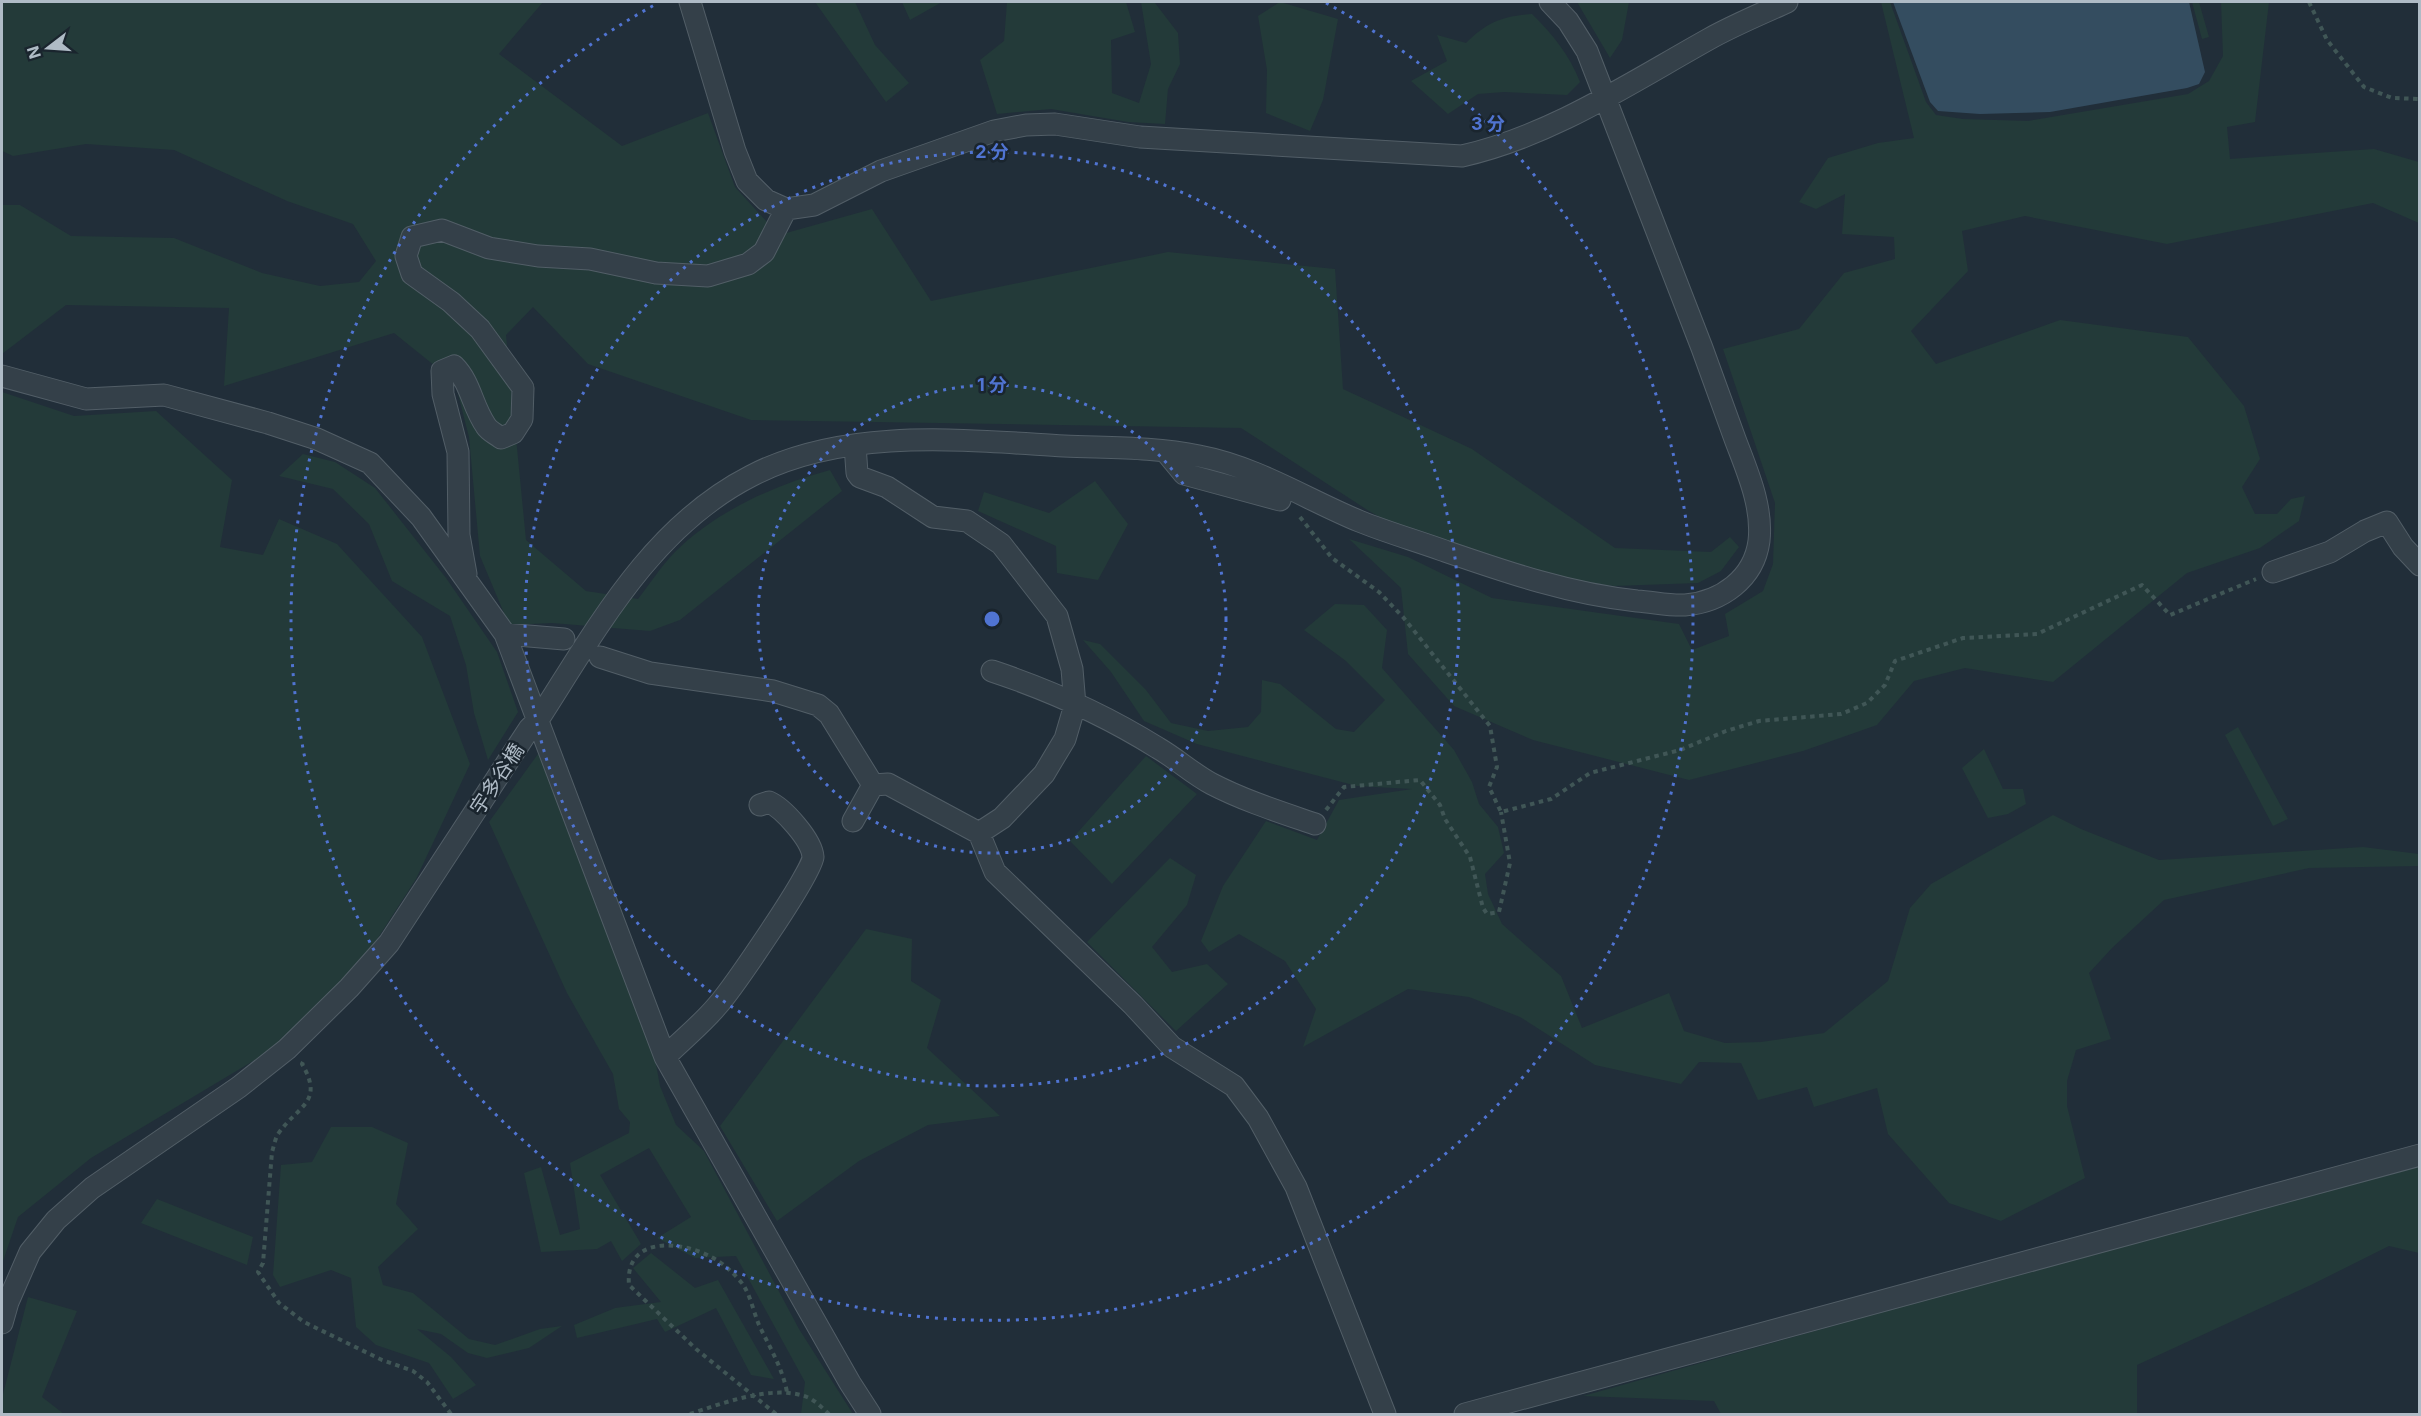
<svg xmlns="http://www.w3.org/2000/svg" width="2421" height="1416" font-family="Inter,'Noto Sans JP',sans-serif">
  <rect width="100%" height="100%" fill="#212e39"/>
  <path fill="#233a39" d="M2,2H543L499,54L622,146L708,113L735,187L779,235L872,209L931,301L1168,252L1335,269L1343,389L1472,449L1615,548L1711,552L1730,537L1739,547L1721,571L1698,583L1614,586L1506,573L1441,552L1369,511L1241,428L751,420L588,364L533,307L506,335L526,540L586,591L638,599C650,584 661,566 675,552C716,511 775,485 830,470L842,491L680,620L650,631L552,623L509,625L480,556L469,437L455,382L394,333L224,386L229,308L66,305L2,354V205H20L71,236L174,238L262,273L320,286L359,282L376,261L353,224L287,201L174,150L86,144L13,156L2,151Z
    M815,2H855L875,45L909,83L886,102Z
    M902,2H942L910,20Z
    M1007,2H1126L1135,32L1111,40L1112,93L1139,103L1151,64L1141,2L1155,3L1178,33L1180,64L1168,89L1165,124L1128,122L1051,109L997,114L980,60L1004,41Z
    M1280,2L1338,19L1323,100L1310,131L1266,113L1267,70L1258,16Z
    M1577,2H1629L1622,40L1610,58Z
    M1881,2H1890L1926,102L1936,115L1963,119L2028,121L2188,94L2209,81L2223,56L2221,2H2269L2255,122L2227,127L2230,159L2374,149L2419,162V223L2373,203L2167,244L2025,216L1962,231L1968,271L1911,331L1936,364L2060,320L2188,337L2244,406L2260,459L2242,487L2255,514H2277L2291,499L2305,496L2299,521L2260,548L2187,573L2053,682L1965,668L1914,681L1877,725L1803,751L1689,780L1533,740L1454,706L1408,654L1401,588L1349,539L1408,557L1492,598L1679,624L1692,650L1729,636L1725,614L1763,591L1773,564L1775,503L1723,349L1799,329L1844,273L1895,259L1894,237L1842,234L1845,194L1816,209L1799,202L1828,158L1878,143L1914,138Z
    M2192,2H2199L2209,37L2202,39Z
    M1532,14C1553,35 1569,54 1580,82L1567,95L1504,92L1478,94L1448,114L1411,81L1447,61L1437,35L1466,43C1487,22 1503,16 1532,14Z
    M2,392L74,416L156,411L232,480L220,547L263,555L279,519L337,544L422,637L470,764L416,879L363,961L290,1039L91,1158L18,1217L2,1264Z
    M303,454L335,462L375,488L446,578L497,652L518,712L488,760L474,713L466,665L450,616L392,581L369,524L333,489L279,476Z
    M1095,481L1128,524L1098,580L1057,573L1056,546L978,511L984,492L1049,513Z
    M1335,604L1364,605L1387,630L1382,668L1454,750L1472,782L1479,804L1498,827L1504,853L1485,874L1488,894L1502,924L1561,976L1582,1028L1669,993L1684,1031L1725,1043L1761,1042L1824,1033L1888,981L1910,908L1931,884L2053,815L2081,829L2159,860L2363,847L2419,854V866L2309,868L2164,900L2112,948L2089,973L2111,1039L2076,1050L2067,1081V1106L2085,1178L2001,1221L1949,1203L1888,1134L1877,1088L1814,1107L1807,1087L1758,1100L1741,1063L1699,1062L1681,1084L1595,1065L1520,1017L1469,997L1408,989L1303,1047L1316,1009L1285,961L1239,934L1209,952L1201,941L1223,886L1266,821L1317,840L1339,800L1412,789L1357,786L1197,744L1144,721L1111,672L1083,640L1100,644L1146,690L1171,723L1208,731L1248,727L1261,712L1262,680L1280,684L1336,729L1354,732L1385,700L1346,661L1304,630Z
    M2238,727L2288,819L2273,826L2225,735Z
    M543,747L655,1059L660,1086L676,1125L704,1151L799,1329L853,1414H801L805,1382L736,1256L695,1258L657,1238L691,1217L649,1148L600,1175L641,1244L622,1261L611,1241L597,1249L541,1252L524,1173L541,1167L560,1235L580,1229L570,1163L629,1133L630,1122L619,1109L613,1074L567,993L489,822Z
    M1984,749L2003,789H2023L2026,804L2008,814L1988,818L1962,768Z
    M1146,756L1197,794L1112,884L1070,841Z
    M1170,858L1196,875L1187,905L1152,947L1172,972L1207,964L1228,984L1176,1031L1087,942Z
    M866,929L912,939L911,981L941,1000L927,1048L1000,1116L928,1125L859,1161L777,1221L720,1126Z
    M331,1127H372L408,1143L396,1204L418,1229L378,1267L383,1285L413,1293L469,1339L495,1345L540,1329L562,1326L529,1348L487,1358L468,1353L441,1334L417,1329L451,1357L476,1385L453,1399L429,1363L376,1345L356,1327L351,1278L331,1270L280,1287L273,1275L281,1165L312,1162Z
    M2419,1166V1253L2389,1246L2311,1285L2137,1365V1414H1721L1714,1401L1583,1396L2197,1224Z
    M157,1199L253,1237L247,1265L141,1223Z
    M651,1253L695,1288L718,1280L774,1379L751,1375L716,1308L665,1332L657,1319L577,1338L574,1325L615,1308L661,1302L633,1268Z
    M28,1297L77,1311L42,1397L64,1414H2V1398Z"/>
  <path fill="#344d60" d="M1893,2H2189L2205,72L2199,84L2187,88L2050,112L1980,114L1938,111L1930,102Z"/>
  <g fill="none" stroke-linecap="round" stroke-linejoin="round">
    <defs>
      <path id="minor" d="M690,2L735,151L747,181L766,200L786,209L814,205L881,171L994,131L1026,125L1055,124L1140,137L1462,156C1551,136 1630,83 1709,39C1734,25 1761,14 1787,2
        M2,376L86,399L164,395L268,423L317,439L370,463L421,517L505,634L665,1057L850,1383L870,1414
        M855,445L857,473L860,477L887,487L933,517L967,521L1001,544L1057,616L1072,669L1075,705L1065,739L1044,774L1002,818L979,833
        M1165,451L1184,474L1280,500
        M2273,572L2330,552L2365,531L2387,522L2403,547L2420,565
        M466,574L459,535L458,452L443,394L442,371L454,366C471,383 472,406 486,426C489,431 496,434 501,438L513,433L522,419L523,388L480,329L451,302L412,274L406,256L412,237L442,230L489,248L538,256L590,259L656,273L708,276L748,264L764,252L786,209
        M505,634L564,639
        M600,657L650,673L773,691L818,705L829,714L873,785
        M992,671C1049,690 1107,716 1158,748C1177,759 1193,774 1212,784C1245,801 1280,812 1315,824
        M873,785L888,784L979,833L995,872L1133,1005L1172,1047L1234,1086L1258,1118L1296,1187L1385,1414
        M853,821L873,785
        M665,1057C682,1040 702,1024 717,1006C732,989 813,872 813,857C812,840 783,808 769,802L760,805
        M2,1323L8,1302L30,1252L56,1220L92,1188L239,1087L287,1049L349,988L389,943L529,729L538,720C596,630 651,527 751,476C845,427 962,440 1064,446C1109,448 1155,447 1199,456C1257,467 1306,499 1359,521C1386,532 1414,540 1442,550C1506,572 1569,594 1637,601C1653,602 1670,606 1685,605C1721,602 1754,579 1759,541C1763,506 1747,471 1735,439C1724,408 1713,378 1702,348C1664,249 1625,150 1587,51L1568,21L1550,2
        M1465,1414L2420,1155"/>
    </defs>
    <use href="#minor" stroke="#525e67" stroke-width="23"/>
    <path stroke="#405656" stroke-width="4" stroke-dasharray="4.5 4.5" stroke-linecap="butt" d="M2309,2L2327,40L2364,87L2392,98L2420,99
      M1300,517L1332,558L1379,592L1403,617L1490,726L1497,767L1489,787L1501,812L1551,799L1590,773L1680,750L1726,731L1759,721L1841,714L1867,703L1885,685L1895,661L1963,638L2037,634L2142,585L2170,615L2256,579
      M1326,810L1344,787L1420,780L1440,805L1445,819L1470,857L1483,908L1487,914L1499,912L1510,863L1501,812
      M303,1062L302,1064C325,1103 297,1106 278,1134C275,1139 274,1146 272,1152L263,1263L258,1272L279,1303L304,1322L382,1360L413,1371L427,1382L451,1414
      M690,1414C723,1403 773,1384 807,1397C815,1400 823,1409 829,1414
      M776,1414L696,1349L629,1285C624,1229 697,1242 725,1266C731,1271 740,1280 744,1286C751,1298 754,1313 759,1325C770,1348 782,1367 787,1392"/>
    <use href="#minor" stroke="#344049" stroke-width="21"/>
  </g>
  <g fill="none" stroke="#5074d2" stroke-width="3" stroke-dasharray="3 6">
    <circle cx="992" cy="619" r="234"/>
    <circle cx="992" cy="619" r="467"/>
    <path d="M1326 3A701 701 0 1 1 658 3"/>
  </g>
  <g text-anchor="middle" dominant-baseline="central" stroke-width="5" stroke-linejoin="round" paint-order="stroke">
    <g font-size="20" fill="#afbbc6" stroke="#1a252e">
      <text transform="translate(497 779) rotate(-57)">宇多谷橋</text>
    </g>
  </g>
  <circle cx="992" cy="619" r="9" fill="#5074d2" stroke="#1a252e" stroke-width="3"/>
  <g font-size="18" text-anchor="middle" font-weight="bold" fill="#5074d2" stroke="#1a252e" stroke-width="5" stroke-linejoin="round" paint-order="stroke">
    <text x="1488" y="130">3 分</text>
    <text x="992" y="158">2 分</text>
    <text x="992" y="391">1 分</text>
  </g>
  <rect width="2421" height="1416" fill="none" stroke="#afbbc6" stroke-width="6"/>
  <g transform="translate(48 48) rotate(253)" stroke="#1a252e" stroke-width="4.5" paint-order="stroke">
  <path d="M0-4.5L10 22L0 15L-10 22Z" fill="#afbbc6"/>
  <text y="-9" font-size="16" font-weight="bold" text-anchor="middle" fill="#afbbc6">N</text>
  </g>
</svg>
